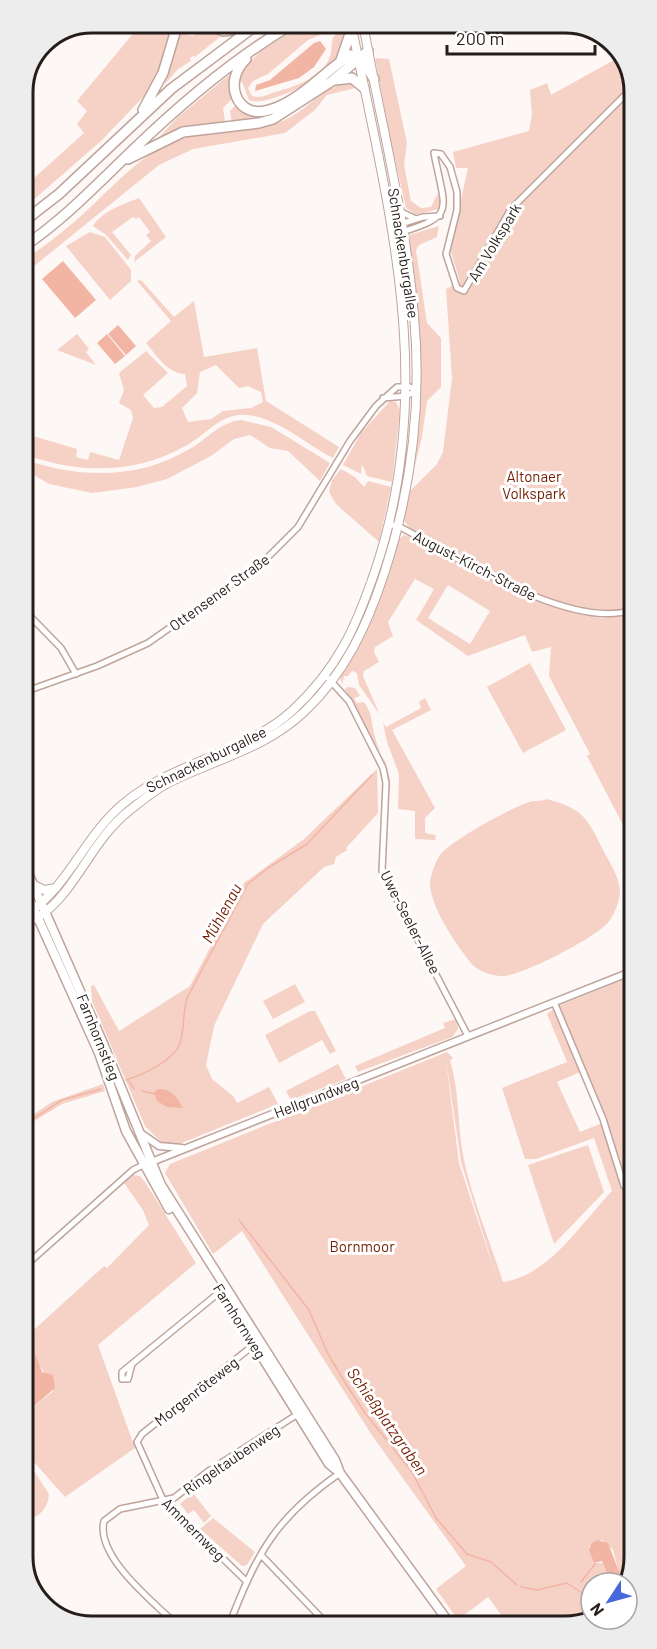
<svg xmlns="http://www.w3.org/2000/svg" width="657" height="1649" font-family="Barlow,sans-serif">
  <rect width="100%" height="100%" fill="#fdf8f6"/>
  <path fill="#f6d1c6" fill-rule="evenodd" d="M142,23H175L158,75L149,91L101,141L23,209V188L84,133L77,124L87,111L77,101Z
    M309,23H331L328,26L332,30L308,40L268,74L253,81L248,88L252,96C260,99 267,95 275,92C295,87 327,76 331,52C332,47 331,42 333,37L346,26C346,41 339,59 329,69C316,81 264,108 249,100L242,82L238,84C239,58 287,35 309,23Z
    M203,26L220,37L195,57L193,56L190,58L191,61L178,69L165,84L179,32L193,36Z
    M621,56L631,70L632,603C624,605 619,611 614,612C565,618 455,554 411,530L402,518L408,493L437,464L443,452L452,378L446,289L460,282L450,249L468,168H456L453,152L529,131L532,115L530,90L547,83L551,95Z
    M375,58L389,59L407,143L404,165L411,201L421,208L431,207L438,193L440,204L438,209L416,215L406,208L389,133Z
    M352,61C313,89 280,117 232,123L230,111L237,103L259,114L327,78L347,62Z
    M234,71L230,87L233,98L223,108L225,122L188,127L159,137L178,117Z
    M348,82L355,83V88L327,95L315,110L285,133L193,149L159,165L23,275V261C44,246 65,231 84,213C114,186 139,155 178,140C210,127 245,134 277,123C304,115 320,88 348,82Z
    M139,198L166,237L134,262L135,256L151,241L146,235L150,232L139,217L136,219L133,217L112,232L131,255L128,260L106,235L93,226C102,211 124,204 139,198Z
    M439,226L437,237L419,245L416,250L427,323L441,338V387L427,401L422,437L413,473L420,354L409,235Z
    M90,232L105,237L131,270V281L110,300L66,246Z
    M141,280L174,317L194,301L204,357L257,348L266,401L339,447L333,458C305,444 279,418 247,415C222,412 207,434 187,445C135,475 79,474 23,454V433L77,449L76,457L88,460L90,452L119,460L133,418L131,410L119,403L124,390L119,373L146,351L168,373L143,395L154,408L162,407L187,386L185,374C167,373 157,356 146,343L171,321L137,281ZM216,365L239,388L248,386L261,392L263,402L251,408L223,411L211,419L188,422L182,408L197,393L200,372Z
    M77,334L89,349L86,352L96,365L57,350Z
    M390,401L396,402L400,410L392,482L367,476L362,464L361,474L343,465L361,433Z
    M241,420L271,427L330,463L320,481L288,451L270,448L250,435L234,439L211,456L167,479L137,487L92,493L49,484L24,469L23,459C81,479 140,480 193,447C209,437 221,422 241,420Z
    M341,469L355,477L364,487L368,481L391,487L379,542L336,504L329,492L332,480Z
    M404,535L417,539L554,605L602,618L632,613L633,844L587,756L590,754L549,676L551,647L532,652L525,635L468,656L416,620L434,589L415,579L388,622L393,636L375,647L374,652L379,662L364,671L363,676L380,715L359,685L357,673L352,671L348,676H344L342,685L340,677L372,617L397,541ZM448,585L490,611L470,644L428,618Z
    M530,663L566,730L523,753L487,687Z
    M348,687L355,688L360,696L354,698L357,703L364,702C373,714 371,723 375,737C380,757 392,769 390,791L386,763L345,689Z
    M425,698L431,710L392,730L435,808L425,818V833L436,835L435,840L415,839V811L398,809L399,774L387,742L383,723L386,727L421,708L419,702Z
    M377,769L378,813L346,848L347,850L336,857L334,864L324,867L263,924L214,1026L206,1065L212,1079L233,1096L237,1103L269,1087L278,1104L179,1144L164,1145L145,1126L92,1001L91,986L94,985L119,1031L190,986L244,883L304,839Z
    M547,799C579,808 586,814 601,846C608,860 619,875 620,891C620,900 615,913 610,920C600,936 523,975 504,976C494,977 477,971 471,963C456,944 432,910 430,885C430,876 435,862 440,855C450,841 515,805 533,801C538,801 542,801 547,799Z
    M633,976L634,1557L626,1583H591V1611L578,1623H507L488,1597L458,1620L436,1589L466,1566L371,1434L242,1231L213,1254L165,1173L170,1164L447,1052L453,1058L450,1060C460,1092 457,1127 464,1160C473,1201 490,1242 503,1282C549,1276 581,1223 612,1191L594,1138L536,1159H525L502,1088L567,1062L547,1014L558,1006ZM445,1053L461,1162L497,1279L459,1163ZM585,1070L607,1121L580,1132L557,1082ZM602,1540L613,1550L620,1576L609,1577L603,1563H594L589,1546Z
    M295,984L305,1002L273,1019L263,1001Z
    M310,1011H315L336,1051L330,1054L322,1040L279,1063L265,1035Z
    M456,1019L458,1029L452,1037L358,1072L355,1066L445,1028L443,1023Z
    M338,1064L346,1079L291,1100L286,1091Z
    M103,1084L105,1091L62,1104L25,1127V1120L52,1102Z
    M588,1145L604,1192L554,1244L528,1165Z
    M133,1175L140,1176L145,1182L196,1263L98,1345L135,1448L65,1497L26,1453V1413L53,1391C48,1377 39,1366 32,1352L26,1354V1337L104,1266L107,1268L149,1225L143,1210L124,1183Z
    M26,1459L49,1494C48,1508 40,1517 26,1520Z
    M193,1493L211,1516L204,1523L194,1510L188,1514L180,1504Z
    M213,1518L255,1552L247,1565L242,1566L200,1529Z"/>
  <path fill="#f2b5a3" d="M320,41L326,49L314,67L299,78L255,91L256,85L270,80L314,43Z
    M63,261L96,300L75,318L42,279Z
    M118,325L136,346L126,355L108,334Z
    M107,334L125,356L115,364L97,343Z
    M159,1089C172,1089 177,1097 183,1108L167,1107L157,1101L154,1092Z
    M32,1352L36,1356L42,1372L53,1375L55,1388L26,1413V1354Z
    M597,1540L608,1543L620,1574L616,1581L610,1580L602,1561L594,1563L589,1550L591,1544Z"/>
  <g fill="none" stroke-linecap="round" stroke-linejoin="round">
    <path stroke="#f2b5a3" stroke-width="1.5" d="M126,1080C142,1075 174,1061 180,1043C185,1028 182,1012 188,996L248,884L268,868L307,844L372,775
      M129,1081L134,1089
      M142,1091L155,1094
      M25,1124L62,1100L101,1089
      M239,1220L309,1310L328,1354L346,1384L365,1413L412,1472L436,1518L467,1554L491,1562L517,1585
      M581,1582L595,1564
      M521,1587L537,1590L567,1583L591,1599"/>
    <defs>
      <path id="minor" d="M399,211L416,219
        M391,227L423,217L440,216
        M393,235C457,215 446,215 434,153L441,154L450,167L457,192V210L446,254L457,288L464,291L511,209L631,89
        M383,398L406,396L416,391
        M389,524L400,527C456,556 570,631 632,610
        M24,610L61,648L76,674
        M325,675L349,701L383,768L386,783L382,871L468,1036
        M24,692L97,666L148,643L262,563L298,527L350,441L376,406L397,387H410L416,391
        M554,1002L603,1119L624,1186
        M25,1266L133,1170L143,1165
        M132,1364L128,1379H122V1372L221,1291
        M261,1555L328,1625
        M246,1581L163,1500L137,1442L142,1434L255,1344
        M229,1625C257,1553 275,1518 340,1473
        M178,1626C155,1603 95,1557 104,1521L120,1509L174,1498L210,1470L298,1414"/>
      <path id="tertiary" d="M25,916L34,909
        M25,926L38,917
        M142,1134L159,1146L182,1148
        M149,1163L633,971"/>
      <path id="secondary" d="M34,885L44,890L56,888
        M34,909C71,880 87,834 123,804C174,761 244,755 293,710C338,668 356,627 375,571C439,384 388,208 351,23
        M41,915C76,891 92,839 130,810C144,799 158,787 174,780C220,758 268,747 305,711C345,673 367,626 384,574C411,492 422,403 414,316C406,218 380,120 363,23"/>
      <path id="primary" d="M24,864L102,1041L161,1185L335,1460L340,1473L450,1624
        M24,887L99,1053L126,1131L169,1209
        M259,1352L329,1464L340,1473"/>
      <path id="motorway" d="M205,23L223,31L247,28
        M246,59C222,82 237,120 269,110C300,101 324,72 350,55L360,56L374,79
        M341,60L352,28
        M335,80L352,78L364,88
        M143,110L163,73L178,23
        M128,159L183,132L259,123L273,119L332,81L368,51
        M23,222L59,194L171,89L259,23
        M23,247C65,219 99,182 136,147C185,100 236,57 294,23"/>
    </defs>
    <use href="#minor" stroke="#bfa49c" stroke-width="8"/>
    <use href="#tertiary" stroke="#bfa49c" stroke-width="9"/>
    <use href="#secondary" stroke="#bfa49c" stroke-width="10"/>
    <use href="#primary" stroke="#bfa49c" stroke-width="11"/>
    <use href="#motorway" stroke="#bfa49c" stroke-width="12"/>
    <use href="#minor" stroke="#fff" stroke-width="5"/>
    <use href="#tertiary" stroke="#fff" stroke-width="6"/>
    <use href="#secondary" stroke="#fff" stroke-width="8"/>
    <use href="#primary" stroke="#fff" stroke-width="8"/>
    <use href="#motorway" stroke="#fff" stroke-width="9"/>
  </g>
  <g text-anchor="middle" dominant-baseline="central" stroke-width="6" stroke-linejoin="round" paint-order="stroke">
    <g font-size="15" fill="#261c19" stroke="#fff">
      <text transform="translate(494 242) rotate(-59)">Am Volkspark</text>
      <text transform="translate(404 253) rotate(81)">Schnackenburgallee</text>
      <text transform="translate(475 565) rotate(27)">August-Kirch-Straße</text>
      <text transform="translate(219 592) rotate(-36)">Ottensener Straße</text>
      <text transform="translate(206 759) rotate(-26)">Schnackenburgallee</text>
      <text transform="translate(411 922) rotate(63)">Uwe-Seeler-Allee</text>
      <text transform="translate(99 1037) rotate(68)">Farnhornstieg</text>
      <text transform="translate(316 1097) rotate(-21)">Hellgrundweg</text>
      <text transform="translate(240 1321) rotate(58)">Farnhornweg</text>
      <text transform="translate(196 1391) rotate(-38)">Morgenröteweg</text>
      <text transform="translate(231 1459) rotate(-34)">Ringeltaubenweg</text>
      <text transform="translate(194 1529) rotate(45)">Ammernweg</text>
    </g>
    <g font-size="15" fill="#731d00" stroke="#fff">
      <text x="534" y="476">Altonaer<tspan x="534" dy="17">Volkspark</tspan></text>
      <text x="362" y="1246">Bornmoor</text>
    </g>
    <g font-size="16" font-style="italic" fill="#721c00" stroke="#fff">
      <text transform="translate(221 913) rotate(-61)">Mühlenau</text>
      <text transform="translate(388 1421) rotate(55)">Schießplatzgraben</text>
    </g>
  </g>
  <path d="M0 0H657V1649H0ZM92 33H565A59 59 0 0 1 624 92V1557A59 59 0 0 1 565 1616H92A59 59 0 0 1 33 1557V92A59 59 0 0 1 92 33Z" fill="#eeeded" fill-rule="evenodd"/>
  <path fill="none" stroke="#261c19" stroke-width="3" d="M92 33H565A59 59 0 0 1 624 92V1557A59 59 0 0 1 565 1616H92A59 59 0 0 1 33 1557V92A59 59 0 0 1 92 33Z"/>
  <g transform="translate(609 1601) rotate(234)"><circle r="28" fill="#ffffff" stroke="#a8a4a3" stroke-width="1.5"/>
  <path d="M0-4.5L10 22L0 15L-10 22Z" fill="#4867da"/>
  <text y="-9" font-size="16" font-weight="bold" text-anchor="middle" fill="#261c19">N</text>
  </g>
  <path d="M447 45v9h148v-9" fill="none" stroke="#261c19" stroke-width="3"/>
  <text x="456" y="45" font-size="18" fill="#261c19" stroke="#ffffff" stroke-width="4.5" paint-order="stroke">200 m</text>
</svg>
